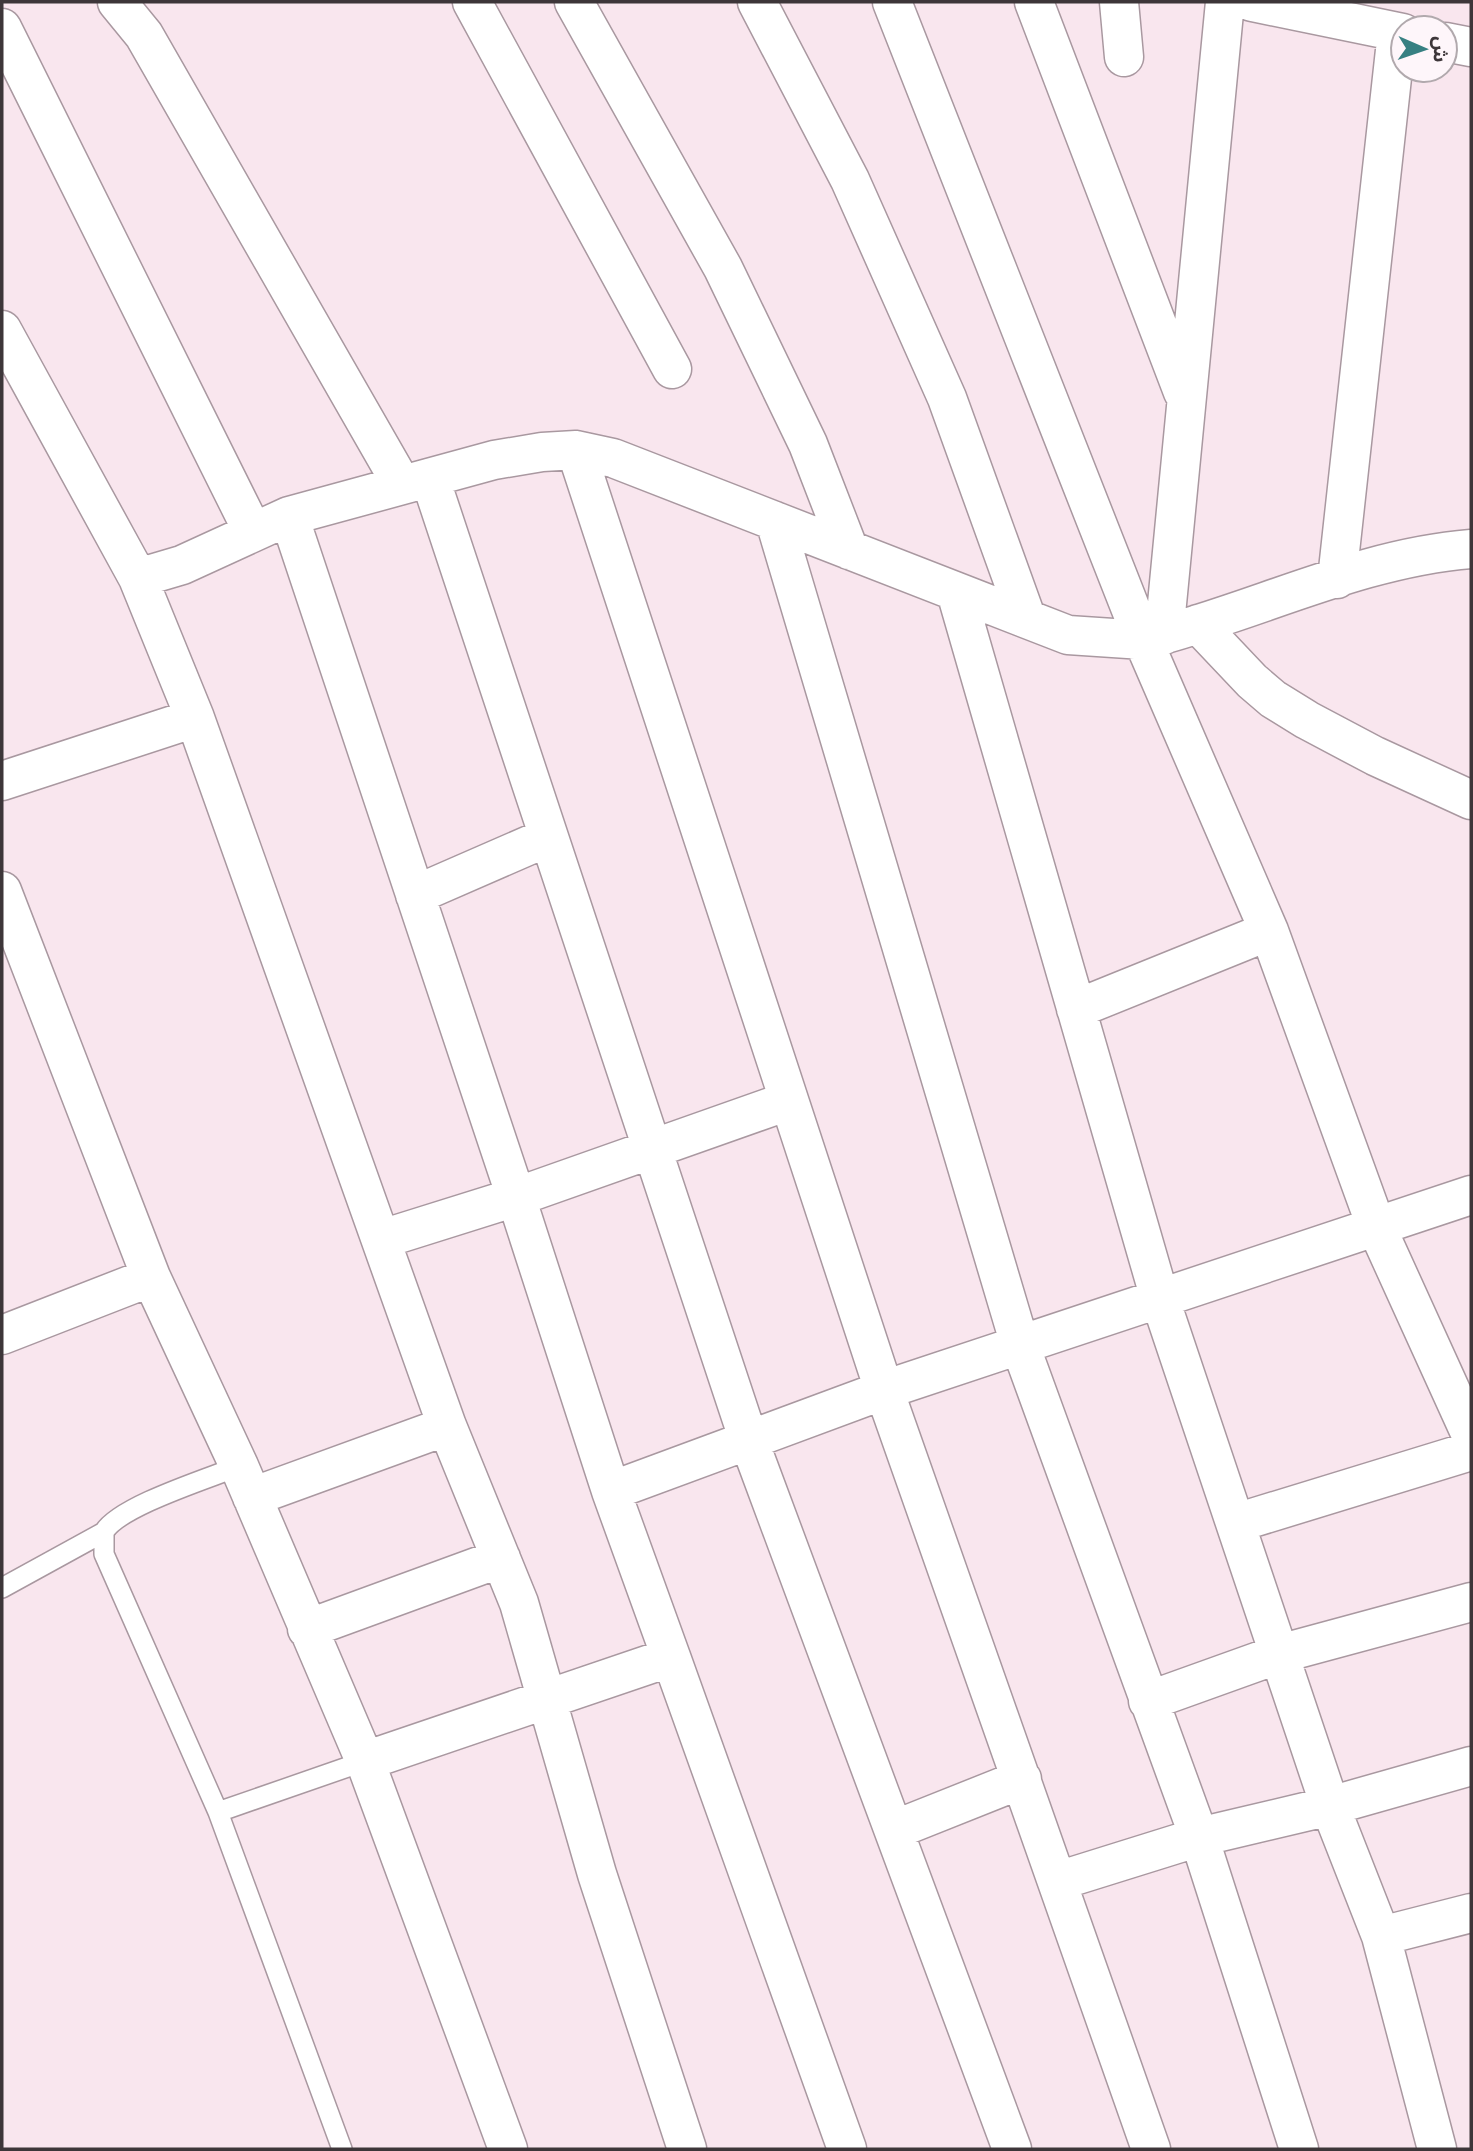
<svg xmlns="http://www.w3.org/2000/svg" width="1473" height="2151" font-family="Arial,'Noto Sans Arabic',sans-serif">
  <rect width="100%" height="100%" fill="#f9e6ee"/>
  <g fill="none" stroke-linecap="round" stroke-linejoin="round">
    <defs>
      <path id="service" d="M239,1466C210,1478 119,1506 104,1532V1554L218,1812L342,2149
        M2,1588L104,1532
        M218,1812L365,1761"/>
      <path id="minor" d="M117,2L144,35L402,485
        M472,2L672,369
        M574,2L723,268L808,444L849,550
        M757,2L850,180L947,398L1026,617
        M892,2L1143,640L1269,931L1376,1226L1471,1435
        M1034,2L1183,392
        M1119,2L1124,57
        M1252,2L1403,33
        M2,28L253,532
        M1445,42L1471,47
        M2,330L138,578
        M576,450L884,1390L1151,2149
        M430,478L749,1441L1012,2149
        M289,516L516,1197L611,1491L671,1657
        M775,521L1020,1345L1199,1837L1299,2149
        M1337,579L1397,32
        M956,592L1160,1299L1330,1806L1381,1936L1437,2149
        M1198,624L1252,681L1273,699L1307,720L1375,756L1471,800
        M1164,635L1225,2
        M2,781L195,718
        M2,891L151,1277L239,1466L365,1761L508,2149
        M415,895L548,837
        M1076,1009L1269,931
        M382,1239L516,1197L788,1101
        M2,1335L151,1277
        M611,1491L884,1390L1471,1195
        M252,1497L447,1426
        M1236,1523L1471,1451
        M307,1629L501,1558
        M1148,1701L1279,1654L1471,1602
        M365,1761L671,1657L847,2149
        M894,1830L1022,1779
        M1058,1881L1199,1837L1330,1806L1471,1766
        M1381,1936L1471,1913
        M687,2149L597,1874L519,1603L447,1426L195,718L138,578L182,565L289,516L494,460L542,452L576,450L613,458L1068,635L1143,640C1253,613 1357,558 1471,549"/>
    </defs>
    <use href="#service" stroke="#a998a0" stroke-width="22"/>
    <use href="#minor" stroke="#a998a0" stroke-width="41"/>
    <use href="#service" stroke="#fff" stroke-width="19"/>
    <use href="#minor" stroke="#fff" stroke-width="38"/>
  </g>
  <rect width="1473" height="2151" fill="none" stroke="#3d3639" stroke-width="7"/>
  <g transform="translate(1424 49) rotate(92)"><circle r="33" fill="#fef6fa" stroke="#b1a9ad" stroke-width="2"/>
  <path d="M0-5L12 26L0 18L-12 26Z" fill="#378082"/>
  <text y="-10" font-size="19" font-weight="bold" text-anchor="middle" fill="#3d3639">ش</text>
  </g>
</svg>
